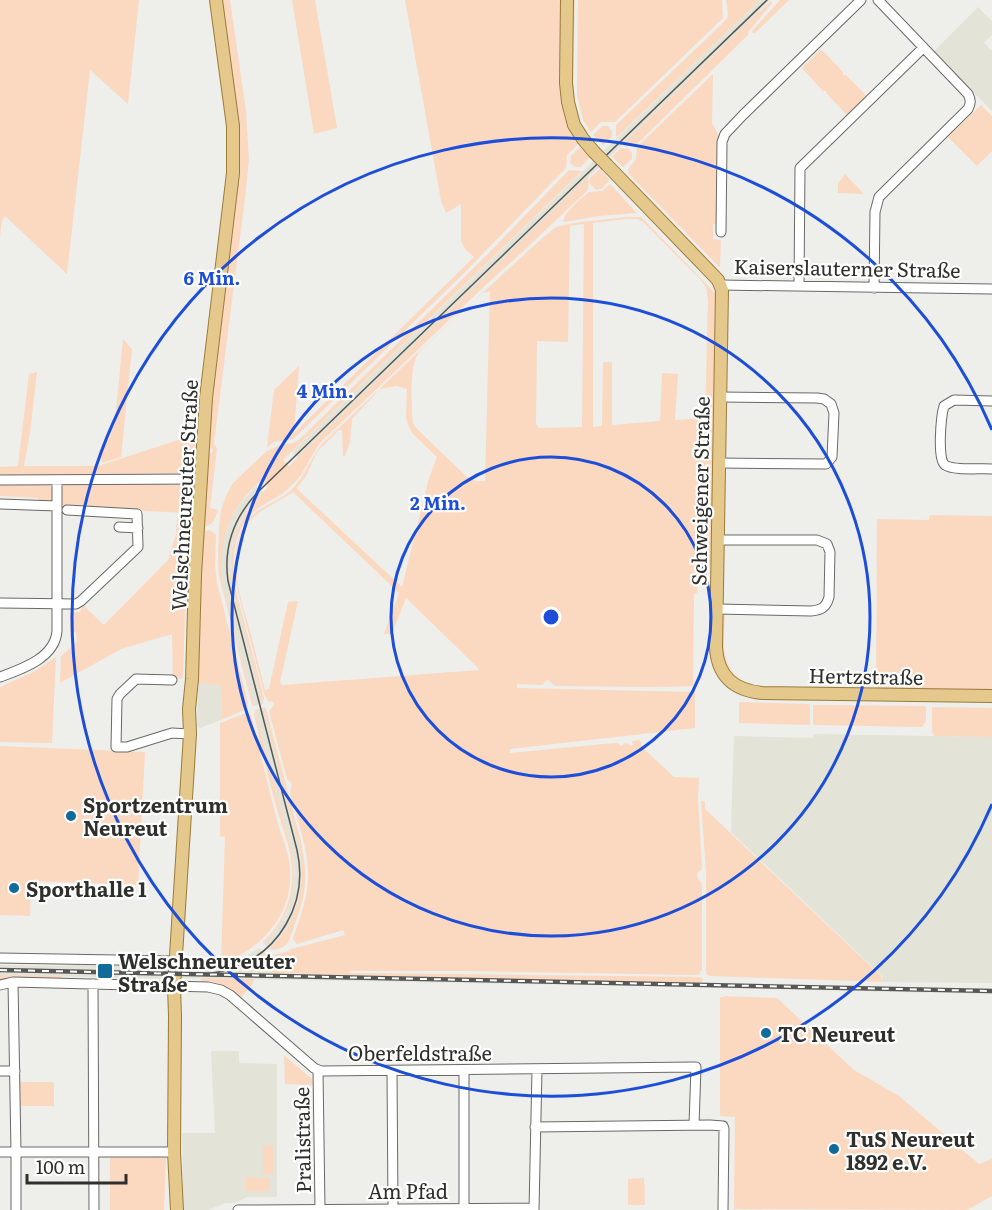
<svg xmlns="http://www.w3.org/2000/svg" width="992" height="1210" font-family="Literata,serif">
  <rect width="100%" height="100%" fill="#eeeeeb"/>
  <path fill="#e3e3d8" d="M758,0H770L623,144L298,458L292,452L753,7V5Z
    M978,7L992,21V35L984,43L992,51V111L933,52Z
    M256,486L263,492L248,508L239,524L232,545L230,566L233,586L263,704L254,706L223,586L221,562L223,541L231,518L240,504Z
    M198,683L221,684V692L222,693L221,720L200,728L197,727Z
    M263,708L300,849L302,868L301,891L293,918L283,934L269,949L264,944L275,932L287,913L293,892L295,870L291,848L255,710Z
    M813,734L992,737V983L882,982V976L731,832L734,736L813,738Z
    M259,948L264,953L238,970L279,973L345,975L702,983V987L181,978L182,968H209L224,965L242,959Z
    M77,964L168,967V979L0,975V965L65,966Z
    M707,983L992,989V994L718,988L707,987Z
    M211,1051H239V1063L277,1064V1197H247L235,1203H226L208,1210H183L182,1133H215Z"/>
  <path fill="#fbd8c0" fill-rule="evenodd" d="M0,0H139L128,104L90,70L67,274L5,216L2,220L0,237Z
    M220,0H230L246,111L249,160L245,198L214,443L217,449L210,508L218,510C215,519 213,527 203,526L208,455L213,451L212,448L207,450L208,430L233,212Z
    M292,0H315L337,128L314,134Z
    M405,0H560L561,102L567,124L578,144L567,155L566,168L464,273L313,420L293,439L274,442L267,447L274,390L299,366L294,433L474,257L466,250L461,241V204L446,213L441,201Z
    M571,0H575L573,79L575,103L576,110H575L571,89Z
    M578,0H722L723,18L615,122H601L591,132L583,120L577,95Z
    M726,0H758L753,5L754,6L616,138V125L727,19L728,13Z
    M780,0H789L755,33H753L752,31Z
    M771,1L772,3L749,31L748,35L635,146H624L623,144L758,12H759Z
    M821,49L843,72V75H846L868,97L848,116L827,94L826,91H823L802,68Z
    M713,74L712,123L719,136L717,224H713V239L721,240L720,268L628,173L629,168L636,159L637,147Z
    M981,105L992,116V151L977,166L948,137Z
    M602,126H608L612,131V137L603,145L593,135Z
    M580,147L590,157L581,167H575L570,163L571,156Z
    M621,148L629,149L632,153V159L623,167L612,157Z
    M600,169L610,180L601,189L596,190L590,184V178Z
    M569,170L582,171L283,460L289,466L587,178L589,179L588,190L518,256L492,279L321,442C310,455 306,472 293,484C284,494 274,498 263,505C233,523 231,556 235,587L264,697L263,704L233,586C226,542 238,518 268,487L263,479C227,509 218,541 223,586L254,706L252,705L219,576L218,561L219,527L221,510L226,496L233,483L267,451L280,445L294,443L300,439L486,256Z
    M845,174L864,194L838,193V184Z
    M632,180L720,272L719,276L631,182Z
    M610,184L637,213L599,216L565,222L563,221C566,210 580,200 589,192L602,191Z
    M627,217H641L715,293V299L716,300L715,355H717L712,565H707L706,569L698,579L697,593L694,594L693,686L658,687L556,686L551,683L550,681L547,680L542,685L517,684V688L695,692V728L510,749V753L614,743H618L621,746L626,743L633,746L632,741L640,740L642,747L674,777L699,778L698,798L702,867L701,870L697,873L698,879L701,882L702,887V971H700V974L696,975L468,971H348L350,973L699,977L703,979L702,983L345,975L279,973L238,970L264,953L274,955L286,952L291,949L345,935L343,930L297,944L293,939C299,921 307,900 308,880C310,853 297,819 290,793C291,786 294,784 287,779L269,711L274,705L273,702L268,701L264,693L238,592C233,562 232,529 259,510C269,503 282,499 291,490C305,477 310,459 322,444L414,356L538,242L556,227L574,223ZM627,219H638L644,223L700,279L706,287L708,301L705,418L675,420L678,374L662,373L660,421L612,425V362H603L602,426L593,427V223ZM583,224L584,226L582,427L538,428L536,423L537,341L568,342L570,226ZM490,291L485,481H476L467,477L417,429L413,424L412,416C412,398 409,367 419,352L475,300L483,293ZM396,386L407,389L406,418L409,427L412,433L437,457L429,478L402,587L297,489V488L306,476L314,458L318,451L339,430H342L343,456H345L350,442L352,419L380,389ZM293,492L399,593L384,634H392L406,598L478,668L479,670L282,685L280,682L298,601L288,602L269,689L265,690C260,670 255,651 250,631C241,599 224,554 248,524C259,508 278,503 293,492Z
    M123,339L132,349L121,457L102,463L101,454L110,437L115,421Z
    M37,372L30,433L24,466H98L178,440L195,441L192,474L0,476V467L18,466L29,374Z
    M0,483H47L53,489V498L50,501L39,502L38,498L0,496Z
    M66,483H191L189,513L60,507L61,487Z
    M930,515L992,516V690L876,688L877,519L929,520Z
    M177,518H184L188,523L183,677L181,679H173L172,634L121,649L60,683L61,656L77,642L76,632H70V612H80L83,605L104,625L168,560L176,534Z
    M210,530L216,535L215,564L217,583L248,703L247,707L244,710L221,720L222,693H221V685L198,683V678H196L203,531Z
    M725,612C725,632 719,660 736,676C742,681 750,684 757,688L740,684L721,663L722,614Z
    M56,657L52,743L0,742V687L35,671Z
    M739,702L810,704V725L739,723Z
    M813,705L926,706V721L922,727L813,725Z
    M264,707L266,709L300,838C303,852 306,866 305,881C305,901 295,922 289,941C284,948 277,951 269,949C298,924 306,886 300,849L263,708Z
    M932,707L992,708V737L934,736L932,732Z
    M255,710L291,848C299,887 292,915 264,944L263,942C288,919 297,886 290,853C287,838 281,824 277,809C268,778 261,746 254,714Z
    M246,713L251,715C259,748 267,781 275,813C279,831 288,848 290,867C294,913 263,949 221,963L225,837L220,836V723Z
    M0,746L145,752L138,885L31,881L30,916L0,915Z
    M701,801H705V809L881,976L882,982L710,976L706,974V871Z
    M0,975L61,976L62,978H65V980L0,982Z
    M201,978L254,979L253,983L241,998C229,987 218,981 201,981Z
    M724,996L777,998L854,1070L899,1096L979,1164L992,1159V1196L967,1210L734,1209L735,1117L720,1116V997H724Z
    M284,1055L312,1079L313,1085L285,1084Z
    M19,1082H54V1106H20Z
    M263,1145H273V1174H263Z
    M166,1157L164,1210H110V1158Z
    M246,1177L270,1178V1191H246Z
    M644,1178L645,1205H628V1179Z"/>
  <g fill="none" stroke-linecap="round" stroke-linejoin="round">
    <defs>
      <path id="minor" d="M721,232L722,142L725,134L743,115L861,0
        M721,285L992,289
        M799,286L800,168L923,48
        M874,288L875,212L879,197L968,109C971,103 971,100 968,94L878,0
        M992,401L954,400L944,406C941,416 937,460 945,465C954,471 981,468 992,469
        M719,463L826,464L832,457L834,413L831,404L824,399L817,398L720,397
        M0,480L201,479
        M0,504L57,506
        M119,527L138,528
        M0,603L76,604L81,601L138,547L137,514L67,510
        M717,609L811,611C821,610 826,608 829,597L830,552L827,544L817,540H717
        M0,677C22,669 55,658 57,631V480
        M172,680L136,679L120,694L117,699L116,747H127L172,733L190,734
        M0,958L175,961
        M13,982L16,1152V1210
        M93,984L94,1210
        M0,985L13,982L208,987L221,990L230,995L314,1068L321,1071L696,1067L694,1125
        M464,1070V1208
        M0,1071H15
        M318,1071L320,1209
        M392,1071L393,1208
        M535,1127L710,1125L723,1126L724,1129L723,1210
        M0,1152H174
        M238,1210L534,1208
        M534,1210L537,1069"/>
      <path id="major" d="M567,0L566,83L568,102L574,125L583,139L594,152
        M607,165L718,280L722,290L716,648C718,677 734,690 762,693L992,696
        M177,1210L174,1152L175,1016L174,987L190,734L189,709L192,679L195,575L206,398L233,173V126L216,0"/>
    </defs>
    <use href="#minor" stroke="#696966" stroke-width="11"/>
    <use href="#major" stroke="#9a7b3a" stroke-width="14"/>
    <use href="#minor" stroke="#fff" stroke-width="9"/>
    <use href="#major" stroke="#e5c88c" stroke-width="12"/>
    <path stroke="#575856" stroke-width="1.5" d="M185,975C199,975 213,974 227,970C279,955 309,903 297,850L228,581C223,545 235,515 260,490L767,0"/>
    <defs>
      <path id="rail" d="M0,970L992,991"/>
    </defs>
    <use href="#rail" stroke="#575856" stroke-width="4.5"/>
    <use href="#rail" stroke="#fffffe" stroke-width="2" stroke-dasharray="7" stroke-linecap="butt"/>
    <defs>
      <path id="major-bridge" d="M594,152L607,165"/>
    </defs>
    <use href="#major-bridge" stroke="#9a7b3a" stroke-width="14" stroke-linecap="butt"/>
    <use href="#major-bridge" stroke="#e5c88c" stroke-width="12"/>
  </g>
  <g fill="none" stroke="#1d4ed8" stroke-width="3">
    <circle cx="551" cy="617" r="160"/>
    <circle cx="551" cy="617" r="319"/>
    <path d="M992 804A479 479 0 1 1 992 430"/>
  </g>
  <g fill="#106a9a" stroke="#fffffe" stroke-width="2">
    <circle cx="71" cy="816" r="6"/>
    <circle cx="14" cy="888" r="6"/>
    <rect x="97" y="963" width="16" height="16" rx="3"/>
    <circle cx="766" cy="1033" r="6"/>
    <circle cx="834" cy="1149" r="6"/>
  </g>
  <g text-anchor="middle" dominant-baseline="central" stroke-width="4.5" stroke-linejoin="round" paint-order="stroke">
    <g font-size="20" fill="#2f302e" stroke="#fffffe">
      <text transform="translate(847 267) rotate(1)">Kaiserslauterner Straße</text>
      <text transform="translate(699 491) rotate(-89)">Schweigener Straße</text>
      <text transform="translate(183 495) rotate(-87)">Welschneureuter Straße</text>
      <text transform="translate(866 675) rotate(1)">Hertzstraße</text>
      <text x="420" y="1052">Oberfeldstraße</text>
      <text transform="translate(301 1140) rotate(-91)">Pralistraße</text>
      <text x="408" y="1190">Am Pfad</text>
    </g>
    <g font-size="20" font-weight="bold" fill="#2f302e" stroke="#fffffe" text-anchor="start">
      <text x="83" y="804">Sportzentrum<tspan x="83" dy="23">Neureut</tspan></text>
      <text x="26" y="888">Sporthalle 1</text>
      <text x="118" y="960">Welschneureuter<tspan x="118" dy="23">Straße</tspan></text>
      <text x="778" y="1033">TC Neureut</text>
      <text x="846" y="1138">TuS Neureut<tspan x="846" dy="23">1892 e.V.</tspan></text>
    </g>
  </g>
  <circle cx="551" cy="617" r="9" fill="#1d4ed8" stroke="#fffffe" stroke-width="3"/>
  <g font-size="18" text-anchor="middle" font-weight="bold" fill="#1d4ed8" stroke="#fffffe" stroke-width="4.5" stroke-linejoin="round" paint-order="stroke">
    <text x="212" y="285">6 Min.</text>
    <text x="325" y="398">4 Min.</text>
    <text x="438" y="510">2 Min.</text>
  </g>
  <path d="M27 1174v9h99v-9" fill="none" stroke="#2f302e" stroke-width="3"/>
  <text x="36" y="1174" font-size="18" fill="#2f302e" stroke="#fffffe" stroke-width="4.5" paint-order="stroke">100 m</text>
</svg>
